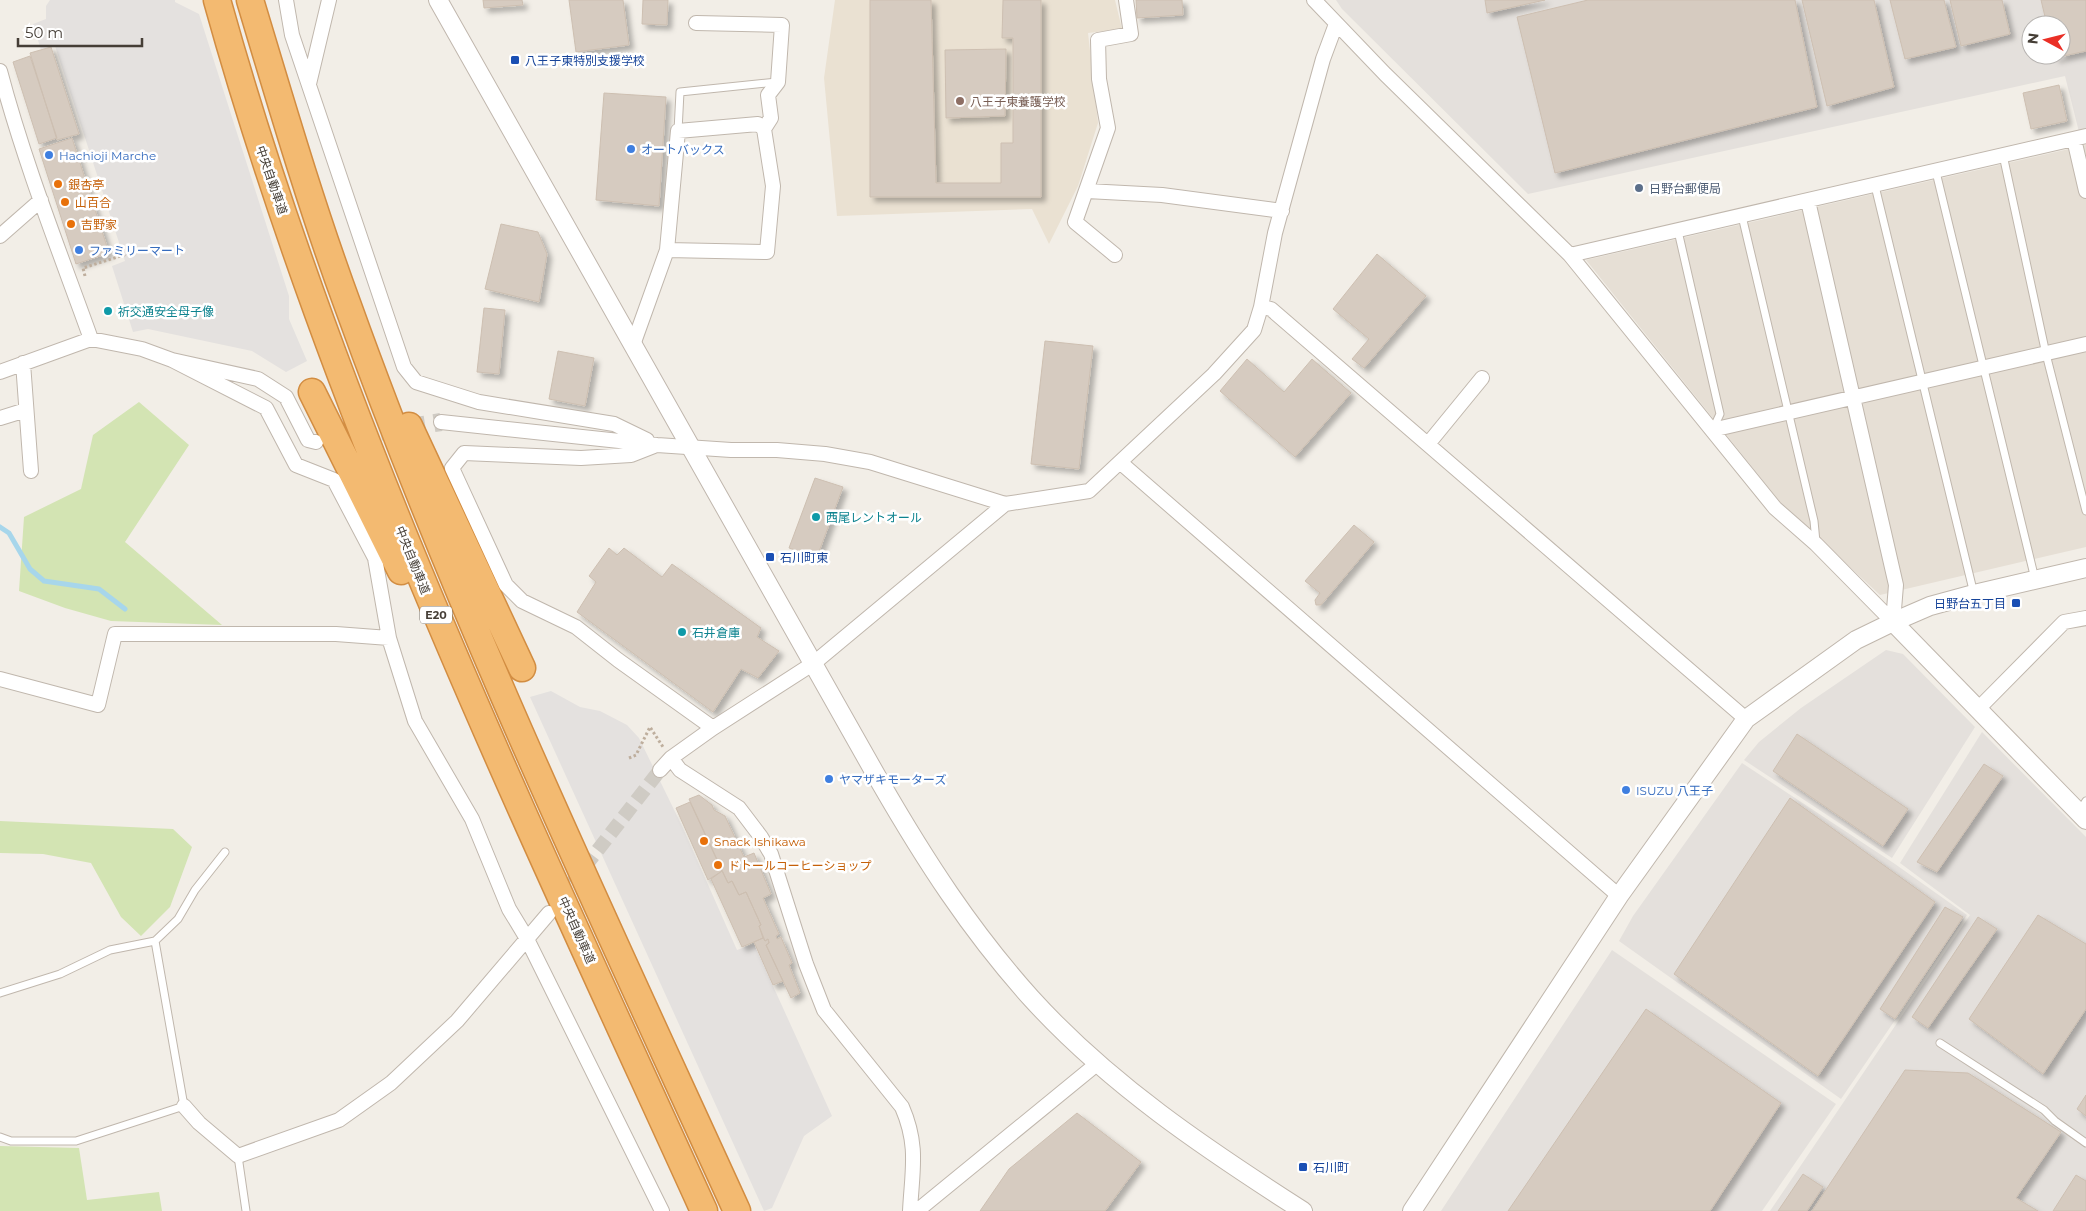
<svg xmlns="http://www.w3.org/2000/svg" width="2086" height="1211" font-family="Montserrat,'Noto Sans JP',sans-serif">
  <defs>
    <filter id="shadow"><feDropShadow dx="4.5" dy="4.5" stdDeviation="2.5" flood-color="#0004"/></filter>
  </defs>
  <rect width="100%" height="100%" fill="#f2eee7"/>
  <path fill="#e6dfd5" d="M2086,145V547L1880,595L1781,503L1586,260Z"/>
  <path fill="#e4e0dc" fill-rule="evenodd" d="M1336,0H2086V131L2079,132L2065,76L1528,194L1342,9ZM2031,25H2061V55H2031Z
    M1886,650L1903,654L1975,727L1892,858L1744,760L1759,742L1801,708Z
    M1982,732L2086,837V1211H1770L1970,915L1900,863Z
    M1742,763L1895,864L1967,915L1841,1099L1619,941L1633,916Z
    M1612,950L1836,1104L1762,1211H1441Z"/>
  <path fill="#eae1d2" d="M835,0H1115L1122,29L1088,33L1098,123L1078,186L1049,244L1032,209L837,216L824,78Z"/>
  <path fill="#d3e4b3" d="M139,402L189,445L125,542L222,625L111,621L65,608L19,591L24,517L81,489L93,435Z
    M0,821L173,829L192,847L170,907L141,936L121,917L91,863L43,854L0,853Z
    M0,1146L79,1148L87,1200L159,1192L162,1211H0Z"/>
  <path fill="#e4e1df" d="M50,0H175V2L199,14L289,296V319L307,361L286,372L252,351L148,329L133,332L112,266L125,261L75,107L55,46L41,50L33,24L46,19V6Z
    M551,691L580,707L600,711L627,725L639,738L682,826L737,950L754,944L832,1116L804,1136L772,1208L764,1211L530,697Z"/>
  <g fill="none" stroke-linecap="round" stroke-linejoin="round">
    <path stroke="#a7d6eb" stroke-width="5" d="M0,527L9,533L30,569L44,581L99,589L125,609"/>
  </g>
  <path fill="#d6cbc0" stroke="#cdbfb1" filter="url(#shadow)" d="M483,0H522L523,5L484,8Z
    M569,0H623L629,45L576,52Z
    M643,0H668L667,25L642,24Z
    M870,0H931L936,183H1001V143H1013V38H1002L1003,0H1041V197H870Z
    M1136,0H1182L1183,15L1137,18Z
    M1485,0H1545L1487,13Z
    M1588,0H1795L1817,107L1555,173L1517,17Z
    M1802,0H1874L1894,87L1827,106Z
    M1890,0H1944L1956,47L1905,59Z
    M1950,0H2002L2010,34L1961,46Z
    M2041,0H2086V51L2055,58L2054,55H2061V25H2047Z
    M51,47L79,134L57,140L30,53Z
    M1006,49L1005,116L946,118L945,50Z
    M30,56L57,138L39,144L13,62Z
    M2059,85L2067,121L2031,129L2023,93Z
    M604,93L666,97L659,206L596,200Z
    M72,138L109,253L76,264L39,149Z
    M501,224L538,232L547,254L539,302L485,289Z
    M1377,254L1426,296L1364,368L1352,359L1369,339L1333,309Z
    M484,308L505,310L499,374L477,372Z
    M1045,341L1093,346L1079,469L1031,464Z
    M558,351L594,358L585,406L549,399Z
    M1247,359L1284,392L1312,359L1351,393L1295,457L1220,391Z
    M815,478L843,487L817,557L789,548Z
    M1354,525L1374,542L1321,605H1316L1315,600L1320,593L1305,581Z
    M609,548L617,555L624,548L662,577L672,564L761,628L757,637L779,651L758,678L741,669L713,712L577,612L596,582L589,576Z
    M1797,734L1908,809L1883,846L1773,771Z
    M1984,764L2003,776L1937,872L1917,862Z
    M699,795L712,805L714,810L725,816L744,857L754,853L771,894L763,898L779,934L776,936L777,939L781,937L792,963L789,965L800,993L791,998L766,945L769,943L768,939L765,941L759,926L761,925L746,892L739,895L732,881L728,883L689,799Z
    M1790,798L1935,902L1818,1076L1674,974Z
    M690,802L722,871L708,880L676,808Z
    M722,871L728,883L732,881L739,895L746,892L761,925L759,926L763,938L742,947L711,879Z
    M1945,907L1963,917L1895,1019L1880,1009Z
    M2038,915L2086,944V1009L2043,1074L1969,1019Z
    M1978,917L1997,929L1928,1028L1912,1017Z
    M763,938L765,941L768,939L769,943L766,945L783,981L773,985L754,942Z
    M1646,1009L1781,1103L1710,1211H1508Z
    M1905,1070L1968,1073L2061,1132L2016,1198L2038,1211H1812Z
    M2086,1095V1116L2077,1109Z
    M1077,1113L1141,1162L1105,1211H980L1009,1169Z
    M1803,1174L1823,1187L1807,1211H1778Z
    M2076,1175L2086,1181V1211H2053Z"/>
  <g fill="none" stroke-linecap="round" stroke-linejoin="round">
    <path stroke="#cfcbc4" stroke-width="14" stroke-dasharray="14 7" stroke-linecap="butt" d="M559,900L660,770"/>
    <path stroke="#cfcbc4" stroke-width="18" stroke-dasharray="18 9" stroke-linecap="butt" d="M354,436L441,422"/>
    <defs>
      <path id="service" d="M678,131L680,92L777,82
        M2003,155L2046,354L2086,511
        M1936,172L2035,579
        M1875,186L1974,594
        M1742,216L1814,521L1816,542
        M1678,231L1720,414L1713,429
        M2079,812L2086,801
        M0,993L60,974L110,950L155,941L178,919L195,890L225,852
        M1940,1043L2044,1110L2055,1121L2086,1143
        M0,1137L11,1141H76L184,1106L155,941
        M238,1156L246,1211"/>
      <path id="minor" d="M286,0L292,35L404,367L416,382L479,402L614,424L647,440
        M1314,0L1385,74L1570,255L1775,508L1816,544L1893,622
        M696,23L782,25L778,82L768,95L771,118L764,129
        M0,71C24,162 59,250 91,339
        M309,84L329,0
        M2074,139L2086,191
        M1087,191L1162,195L1282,211
        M1808,201L1896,585L1893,622
        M0,236L41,200
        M1115,255L1075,222L1108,128L1099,79L1098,40L1131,34L1126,0
        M1570,255L2086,136
        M1261,307L1271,309L1746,719
        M633,345L667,250L678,131L758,124L764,129L773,186L767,252L667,250
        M172,360L266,408L296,465L334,480L375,558L389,638L415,721L472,819L509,909L526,937L662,1211
        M23,363L31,471
        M0,372L91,339L142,349L172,360L258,379L286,397L308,440L316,442
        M0,418L26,410
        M441,422L657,445L731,450H777L825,454L870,462L1005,504L1089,491L1214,374L1254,330L1261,307L1275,233L1323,59L1336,24
        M1712,430L2086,344
        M1428,444L1482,378
        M654,446L631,455L581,458L464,453L452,468L506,585L522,601L576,627L618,660L713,728
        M1121,463L1619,896
        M0,679L98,705L115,634H336L389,638
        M1979,708L2064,622L2086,618
        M671,758L680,770L739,808L761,837L771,854L806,964L824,1010L902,1107C919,1146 912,1171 910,1211
        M660,770L671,758L713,728L814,663L1005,504
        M184,1106L199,1123L238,1156L339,1120L391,1083L457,1021L549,913
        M917,1211L1098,1063"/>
      <path id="tertiary" d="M438,0L880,782C925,860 970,930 1031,998C1109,1084 1206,1149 1303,1211
        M1893,622L2086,820
        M1412,1211L1619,896L1746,719L1856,640L1893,622L1930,606L1974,594L2086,568"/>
      <path id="motorway" d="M217,0C334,421 524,815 704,1211
        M250,0C281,103 311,206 348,306C459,615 601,913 737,1211
        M312,392L401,571
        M409,426L522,668"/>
    </defs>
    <use href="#service" stroke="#c0b7ad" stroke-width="9"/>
    <use href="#minor" stroke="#c0b7ad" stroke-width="16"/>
    <use href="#tertiary" stroke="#c0b7ad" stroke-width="20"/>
    <use href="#motorway" stroke="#d28d42" stroke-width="29"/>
    <path stroke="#beae9d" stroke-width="3" stroke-dasharray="2.5 2.5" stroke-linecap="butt" d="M85,276L83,268L127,254
      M629,758L636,755L650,727L663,747"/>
    <use href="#service" stroke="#fff" stroke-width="7"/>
    <use href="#minor" stroke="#fff" stroke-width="14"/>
    <use href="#tertiary" stroke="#fff" stroke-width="18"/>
    <use href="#motorway" stroke="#f3ba71" stroke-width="26"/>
  </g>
  <g fill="#1a4fb4" stroke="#fff" stroke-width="2">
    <rect x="510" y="55" width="10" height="10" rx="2.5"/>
    <rect x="765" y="552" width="10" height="10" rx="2.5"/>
    <rect x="2011" y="598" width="10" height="10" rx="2.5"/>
    <rect x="1298" y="1162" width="10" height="10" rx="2.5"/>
  </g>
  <circle fill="#8d6e63" stroke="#fff" stroke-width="2" cx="960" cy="101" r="5"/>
  <g fill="#3f7fe0" stroke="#fff" stroke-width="2">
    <circle cx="631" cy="149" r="5"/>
    <circle cx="49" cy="155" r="5"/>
    <circle cx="79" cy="250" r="5"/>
    <circle cx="829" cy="779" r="5"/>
    <circle cx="1626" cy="790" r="5"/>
  </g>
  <g fill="#e8710a" stroke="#fff" stroke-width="2">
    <circle cx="58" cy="184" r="5"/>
    <circle cx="65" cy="202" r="5"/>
    <circle cx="71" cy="224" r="5"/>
    <circle cx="704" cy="841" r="5"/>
    <circle cx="718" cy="865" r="5"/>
  </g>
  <circle fill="#5c6f8a" stroke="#fff" stroke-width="2" cx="1639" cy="188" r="5"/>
  <g fill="#0f9aa8" stroke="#fff" stroke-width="2">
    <circle cx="108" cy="311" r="5"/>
    <circle cx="816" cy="517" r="5"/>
    <circle cx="682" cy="632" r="5"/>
  </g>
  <g text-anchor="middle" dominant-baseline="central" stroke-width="5" stroke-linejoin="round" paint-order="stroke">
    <rect fill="#fff" stroke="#7d7872" stroke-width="1" x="420" y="606.5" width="32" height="17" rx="4"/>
    <g font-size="11" font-weight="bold" fill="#453e36">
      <text x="436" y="615">E20</text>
    </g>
    <g font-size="12" fill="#164399" stroke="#fff" text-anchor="start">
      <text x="525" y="60">八王子東特別支援学校</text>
      <text x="780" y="557">石川町東</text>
      <text x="2006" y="603" text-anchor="end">日野台五丁目</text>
      <text x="1313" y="1167">石川町</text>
    </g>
    <g font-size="12" fill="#785e54" stroke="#fff" text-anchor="start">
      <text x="970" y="101">八王子東養護学校</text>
    </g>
    <g font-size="12" fill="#366cbe" stroke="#fff" text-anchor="start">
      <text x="641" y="149">オートバックス</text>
      <text x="59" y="155">Hachioji Marche</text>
      <text x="89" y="250">ファミリーマート</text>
      <text x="839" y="779">ヤマザキモーターズ</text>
      <text x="1636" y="790">ISUZU 八王子</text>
    </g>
    <g font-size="12" fill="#453e36" stroke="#fff">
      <text transform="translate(272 180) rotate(71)">中央自動車道</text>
      <text transform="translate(413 560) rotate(68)">中央自動車道</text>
      <text transform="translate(577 930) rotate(66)">中央自動車道</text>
    </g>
    <g font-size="12" fill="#c56008" stroke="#fff" text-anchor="start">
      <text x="68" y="184">銀杏亭</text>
      <text x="75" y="202">山百合</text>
      <text x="81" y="224">吉野家</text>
      <text x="714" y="841">Snack Ishikawa</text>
      <text x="728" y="865">ドトールコーヒーショップ</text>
    </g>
    <g font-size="12" fill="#4e5e75" stroke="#fff" text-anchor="start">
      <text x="1649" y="188">日野台郵便局</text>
    </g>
    <g font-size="12" fill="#0d838f" stroke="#fff" text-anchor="start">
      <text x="118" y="311">祈交通安全母子像</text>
      <text x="826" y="517">西尾レントオール</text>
      <text x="692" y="632">石井倉庫</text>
    </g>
  </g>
  <g transform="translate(2046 40) rotate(277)"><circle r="24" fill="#ffffff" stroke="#b5b2af"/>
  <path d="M0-4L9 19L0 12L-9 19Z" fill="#ea2f26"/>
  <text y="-8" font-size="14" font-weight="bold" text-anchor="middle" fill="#453e36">N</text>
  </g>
  <path d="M18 38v8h124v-8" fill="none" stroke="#453e36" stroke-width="2.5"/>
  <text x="25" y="38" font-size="15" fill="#453e36" stroke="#ffffff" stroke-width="4" paint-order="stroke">50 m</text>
</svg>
